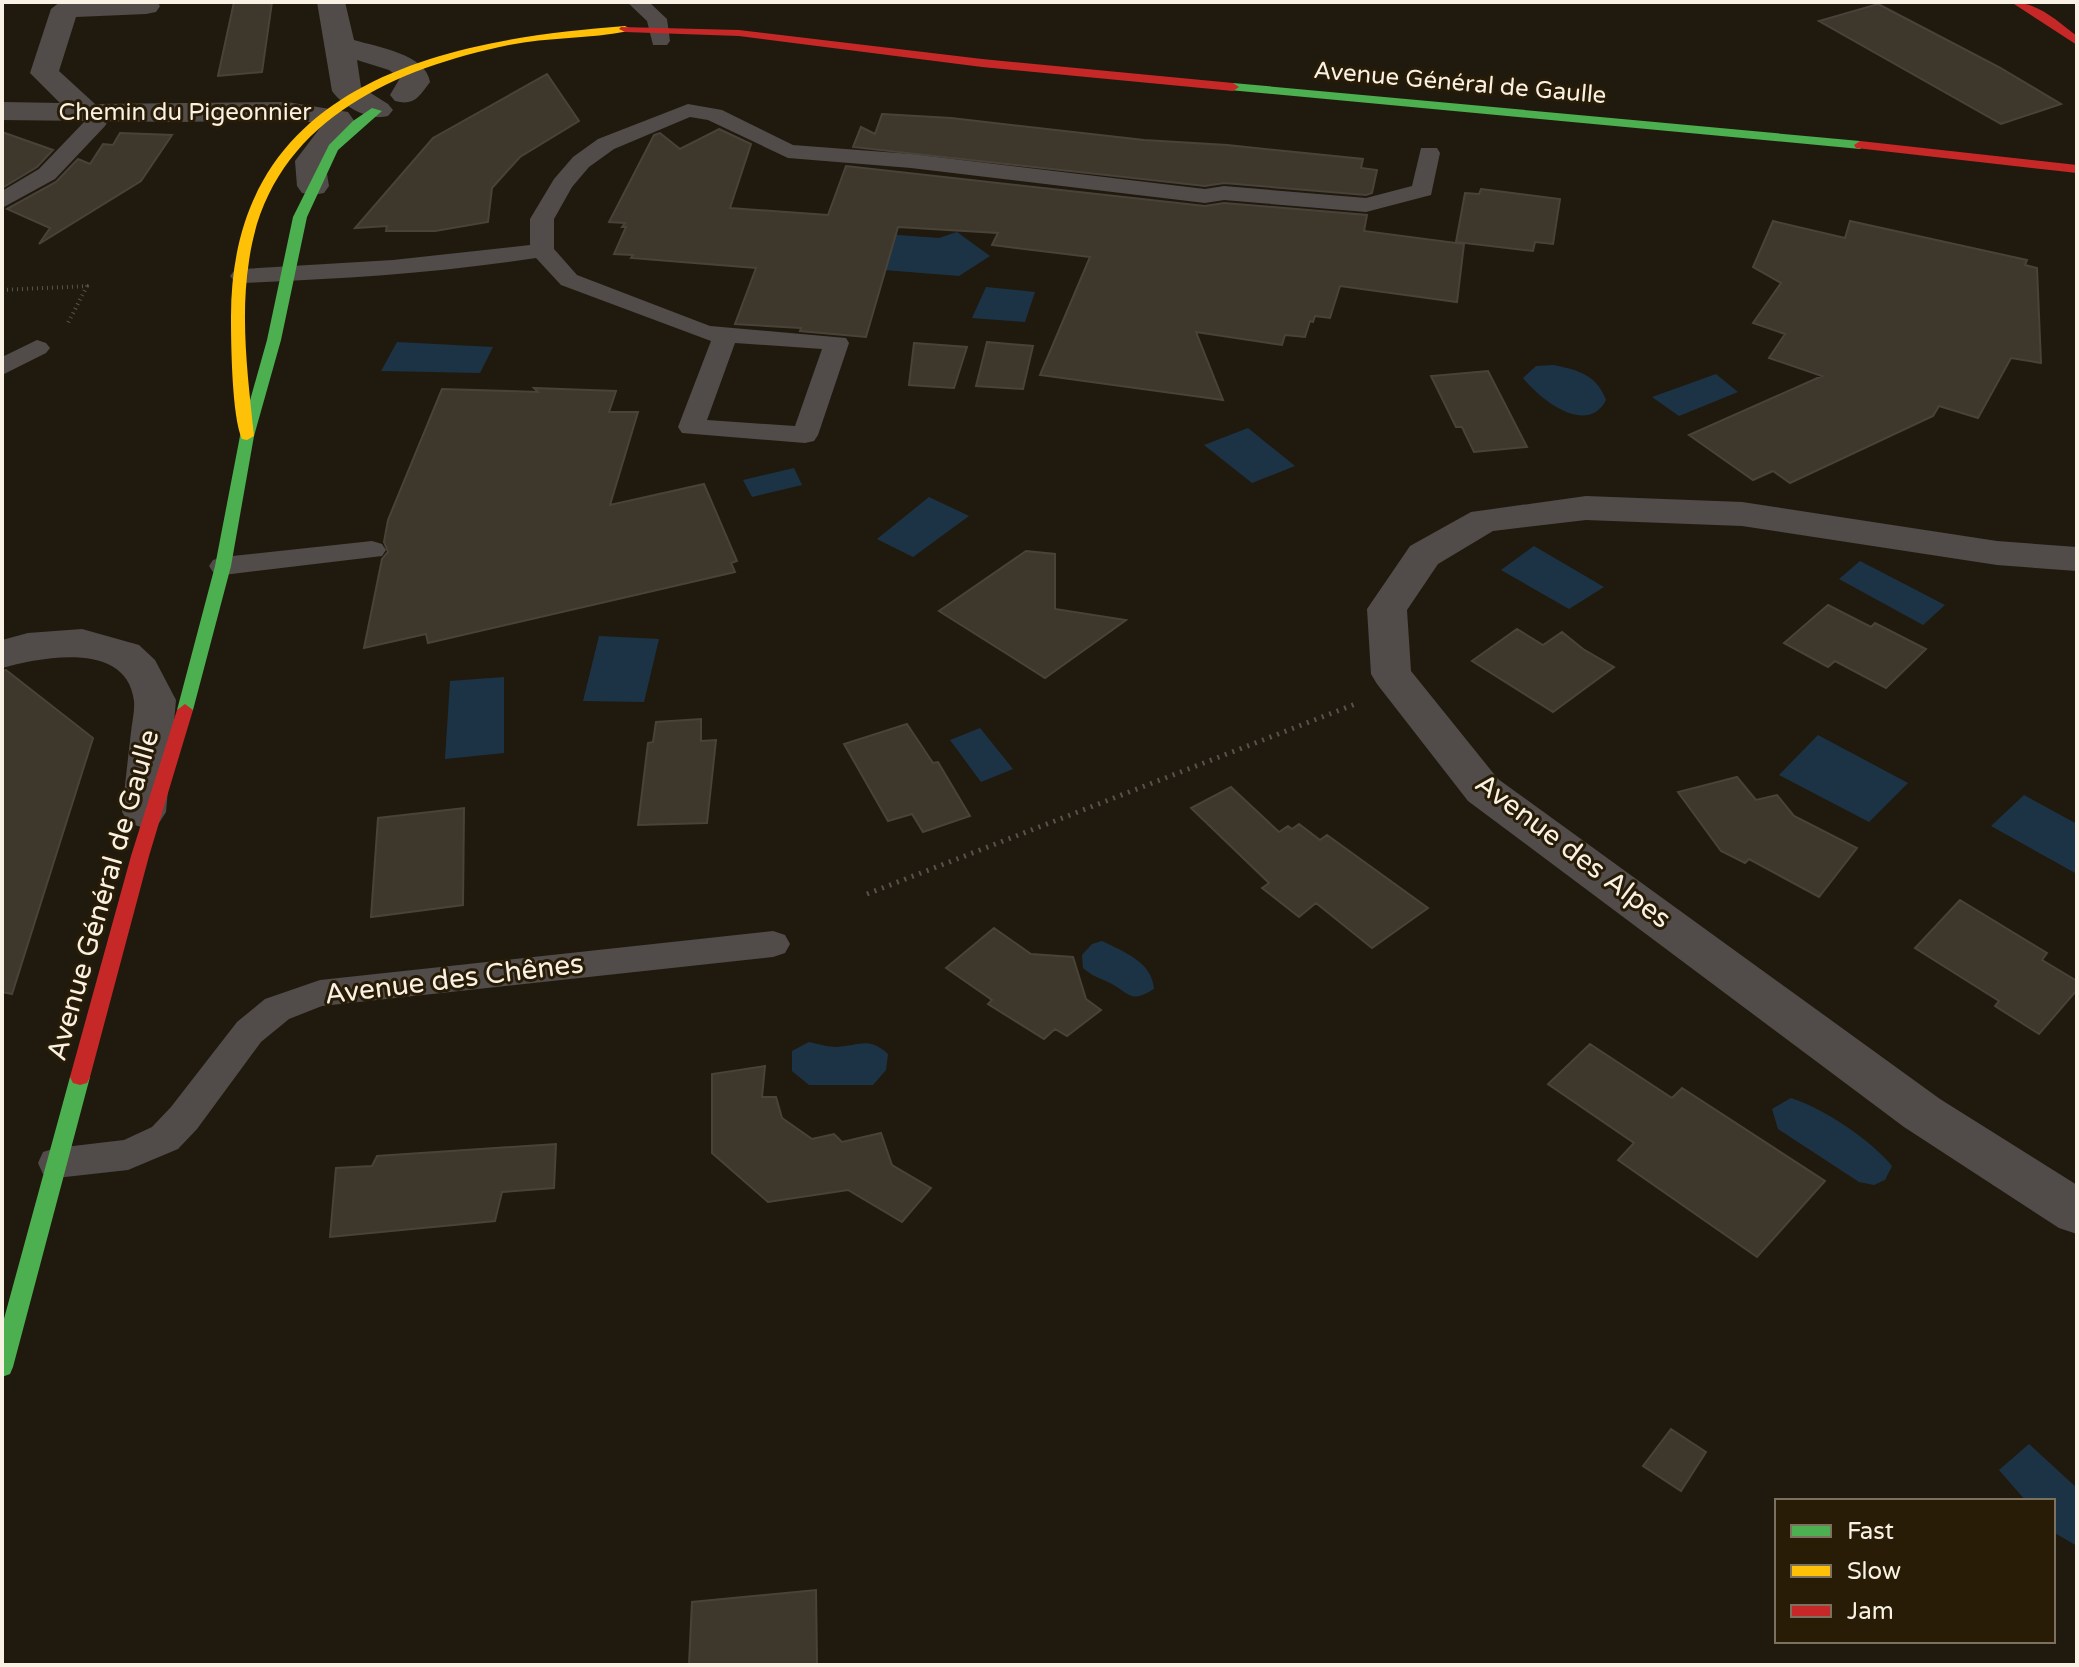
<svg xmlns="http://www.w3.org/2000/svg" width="2079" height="1667" font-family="'Varela Round',sans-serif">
  <rect width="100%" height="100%" fill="#201a0e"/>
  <path fill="#1c3346" d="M857,232L939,238L957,232L990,256L959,276L846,267Z
    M986,287L1035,292L1025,322L972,318Z
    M397,342L493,347L480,373L381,371Z
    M1554,365C1578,370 1597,375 1606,400C1587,437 1540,399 1523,378L1536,366Z
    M1716,374L1738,392L1679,416L1652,397Z
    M1248,428L1295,466L1252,483L1204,445Z
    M794,468L802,485L752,497L743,480Z
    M929,497L969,516L913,557L877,539Z
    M1534,546L1604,587L1569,609L1501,570Z
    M1860,561L1945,605L1923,625L1839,579Z
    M599,636L659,639L644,702L583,701Z
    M504,677V753L445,759L450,681Z
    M980,728L1013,769L981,782L950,740Z
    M1818,735L1908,783L1869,822L1779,775Z
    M2024,795L2077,824V874L1991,826Z
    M1102,941C1124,952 1152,962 1154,989C1131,1003 1131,995 1112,984C1101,978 1093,977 1083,968L1082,955L1092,944Z
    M809,1042C818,1044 828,1047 836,1047C860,1046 868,1036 888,1054L886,1070L873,1085H809L792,1071V1051Z
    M1791,1098C1823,1108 1871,1140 1892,1166L1885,1180L1874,1185L1859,1182L1778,1129L1772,1109Z
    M2029,1444L2077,1488V1546L2053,1532V1501H2026L1999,1470Z"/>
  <path fill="#3e372c" stroke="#494239" stroke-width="2" d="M234,2H272L262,72L218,76Z
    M1878,4L1999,67L2061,104L2001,124L1819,21Z
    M547,74L579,121L520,157L492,188L488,222L435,231H386L387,226L355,228L433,138Z
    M882,114L951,118L1144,140L1227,145L1363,159L1361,168L1377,170L1372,193L1366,195L1224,183L1205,186L853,147L861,127L875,134Z
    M719,129L751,144L730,208L828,215L846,166L1205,206L1224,203L1367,215L1364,231L1464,244L1457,302L1340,286L1330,318L1315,316L1313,322L1310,321L1305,337L1285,335L1282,345L1196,332L1223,400L1040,375L1090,257L992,245L998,233L898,227L866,337L800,331L801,328L735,324L756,268L631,258L633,255L614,254L626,227H622L625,223L609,222L654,135L660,133L680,149Z
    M2,132L53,150L37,167L2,188Z
    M120,133L172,135L141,181L39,244L50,228L7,209L56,182L78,159L90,164L103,144L113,145Z
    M1481,189L1560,199L1553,244L1535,242L1533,251L1456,242L1465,193L1479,194Z
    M1773,221L1845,238L1850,221L2027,260L2025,265L2037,268L2041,363L2011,358L1978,418L1939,406L1933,416L1790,483L1773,471L1753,480L1689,435L1822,376L1769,358L1785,334L1753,323L1781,283L1753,267Z
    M987,342L1033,346L1023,389L976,386Z
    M914,343L967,347L954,388L909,385Z
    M1488,371L1527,447L1474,452L1462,427H1456L1431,376Z
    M534,388L616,391L609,412H638L610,505L704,484L737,561L731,563L735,572L428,643L426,634L364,648L382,559L388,552L384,542L388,520L442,389L538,392Z
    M1026,551L1055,554V609L1126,620L1045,678L939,611Z
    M1828,605L1871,627L1875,623L1926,649L1886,688L1835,661L1828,667L1784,643Z
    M1517,629L1543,645L1562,632L1583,649L1614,667L1553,712L1472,661Z
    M6,670L93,738L12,994L2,992V671Z
    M701,719V741L716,740L707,823L638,825L648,743L653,742L656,722Z
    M907,724L933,763L938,762L970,816L923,832L912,814L888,821L844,744Z
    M1737,777L1756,800L1777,795L1794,816L1857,848L1819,897L1749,859L1745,863L1721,851L1678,792Z
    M1231,787L1279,832L1288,826L1292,829L1299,824L1320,840L1327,835L1428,908L1372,948L1316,903L1299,917L1262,888L1269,883L1191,808Z
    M464,808L463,905L371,917L378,818Z
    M1960,900L2047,953L2042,960L2077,981V990L2039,1034L1995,1006L1999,1001L1915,948Z
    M994,928L1031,954L1073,957L1086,999L1101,1010L1067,1036L1055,1029L1044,1039L988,1004L992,1000L946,968Z
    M1590,1044L1672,1098L1682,1088L1825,1181L1757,1257L1618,1160L1634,1143L1548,1084Z
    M765,1066L762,1097H776L782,1118L812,1139L834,1134L842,1142L881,1133L892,1165L931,1188L902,1222L848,1190L768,1202L712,1153V1074Z
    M556,1144L554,1188L502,1192L495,1221L330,1237L336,1168L372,1166L377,1156Z
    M1671,1429L1706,1452L1681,1491L1643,1466Z
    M816,1590L817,1665H689L692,1602Z"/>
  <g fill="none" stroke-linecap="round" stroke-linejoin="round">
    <path stroke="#57524d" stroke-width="4" stroke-dasharray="1 4" stroke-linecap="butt" d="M2,290L87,286L68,323"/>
    <path stroke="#57524d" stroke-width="5" stroke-dasharray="2 6" stroke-linecap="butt" d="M867,894L1358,703"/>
    <path fill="#514c4a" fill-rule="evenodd" d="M627,2H649L667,19L670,41L667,45H653L647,21Z
      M688,104L722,110L793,145L911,154L1205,189L1224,186L1366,198L1412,186L1421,148H1437L1440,153L1431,195L1366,212L1224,200L1205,203L911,168L788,158L708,120L690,117L614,149L589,167L572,187L554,219V249L577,275L710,326L846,338L849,343L818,435L814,441L805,443L682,433L678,427L711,341L561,285L536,258C439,273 341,279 242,283L234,281L230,276L234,271L242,269L393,260L530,245V219L554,179L573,157L598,139ZM735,343L822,349L795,426L707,420Z
      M87,106L95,107L108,121L105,126L55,179L2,208V191L39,169L85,121L76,112Z
      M37,340L46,343L50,348L46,353L2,375V357Z
      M372,541L382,544L386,550L382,556L223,575L213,572L209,566L213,560L223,557Z
      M773,931L785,935L790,944L785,953L773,957L322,1006L289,1019L261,1042L197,1129L178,1149L128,1170L56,1178L43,1174L38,1163L43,1152L56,1148L124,1140L152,1127L171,1107L237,1022L265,999L320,980Z"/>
    <path fill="#514c4a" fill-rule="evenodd" d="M60,2H157L160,6L156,12L146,14L76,17L59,71L95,104L287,102L348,112L355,122L325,162L329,186L324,193L313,195L302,193L297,186L295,161L323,124L320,123L287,120L179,122L2,120V102L60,103L30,73L51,9Z
      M317,2H345L354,40C377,47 426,54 430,82C419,97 414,106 395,101L390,95L400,78L389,70L357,60L361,87L388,104L393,110L388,116C370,121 343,107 332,91Z
      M1586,496L1742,502L1997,541L2077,547V571L1997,565L1742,526L1586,520L1493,531L1438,564L1407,610L1411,671L1498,779L1940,1099L2077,1185V1234L2059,1228L1904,1127L1468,801L1377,684L1371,674L1367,609L1410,546L1471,512Z
      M82,629L139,645L155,660L176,700L166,812L159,823L144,828L129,823L122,812C125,785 128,758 131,732C132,722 135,710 134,701C127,640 41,657 2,668V640L28,633Z"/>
    <path fill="#4caf50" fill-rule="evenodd" d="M1233,83L1860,141L1866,145L1860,149L1229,90L1227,87Z
      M372,108L382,111L338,150L307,217L281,340L254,436L231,566L193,710L185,716L179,714L177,710L215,566L240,436L267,340L293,217L329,145L353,121Z
      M80,1069L87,1071L90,1077L13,1367L10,1374L2,1377V1326L70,1077L73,1071Z"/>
    <path fill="#ffc107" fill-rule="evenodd" d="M625,26L631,29L629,31C590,39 548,37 509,45C388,70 268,125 249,261C240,319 248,378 254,436L247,440L242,439C232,417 231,345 231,318C230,86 436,40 625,26Z"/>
    <path fill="#c62828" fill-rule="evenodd" d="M2011,2C2038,2 2057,21 2077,36V45Z
      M621,27L739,30L982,59L1233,83L1239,87L1233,91L982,67L739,36L625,32L619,29Z
      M1860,141L2077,165V173L1856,148L1854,145Z
      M185,704L193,710L149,856L90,1077L87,1083L80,1085L73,1083L70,1077L131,856L177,710Z"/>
  </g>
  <g text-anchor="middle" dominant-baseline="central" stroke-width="6" stroke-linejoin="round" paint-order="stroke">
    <g font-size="24" fill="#f9f1e3" stroke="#281c06">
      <text transform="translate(1460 83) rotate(5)">Avenue Général de Gaulle</text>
      <text x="185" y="112">Chemin du Pigeonnier</text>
    </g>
    <g font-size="28" fill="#f9f1e3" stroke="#281c06">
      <text transform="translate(1573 851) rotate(37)">Avenue des Alpes</text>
      <text transform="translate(103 895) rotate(-74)">Avenue Général de Gaulle</text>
      <text transform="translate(454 979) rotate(-7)">Avenue des Chênes</text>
    </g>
  </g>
  <rect width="2079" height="1667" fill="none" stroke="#f9f1e3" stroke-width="8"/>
  <rect x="1775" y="1499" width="280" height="144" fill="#281c06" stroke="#7c715e" stroke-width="2"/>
  <rect x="1791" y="1525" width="40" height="12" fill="#4caf50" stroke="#7c715e" stroke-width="2"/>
  <text x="1847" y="1539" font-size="24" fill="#f9f1e3">Fast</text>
  <rect x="1791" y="1565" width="40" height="12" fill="#ffc107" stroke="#7c715e" stroke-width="2"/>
  <text x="1847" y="1579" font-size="24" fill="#f9f1e3">Slow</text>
  <rect x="1791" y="1605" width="40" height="12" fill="#c62828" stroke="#7c715e" stroke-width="2"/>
  <text x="1847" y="1619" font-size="24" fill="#f9f1e3">Jam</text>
</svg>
